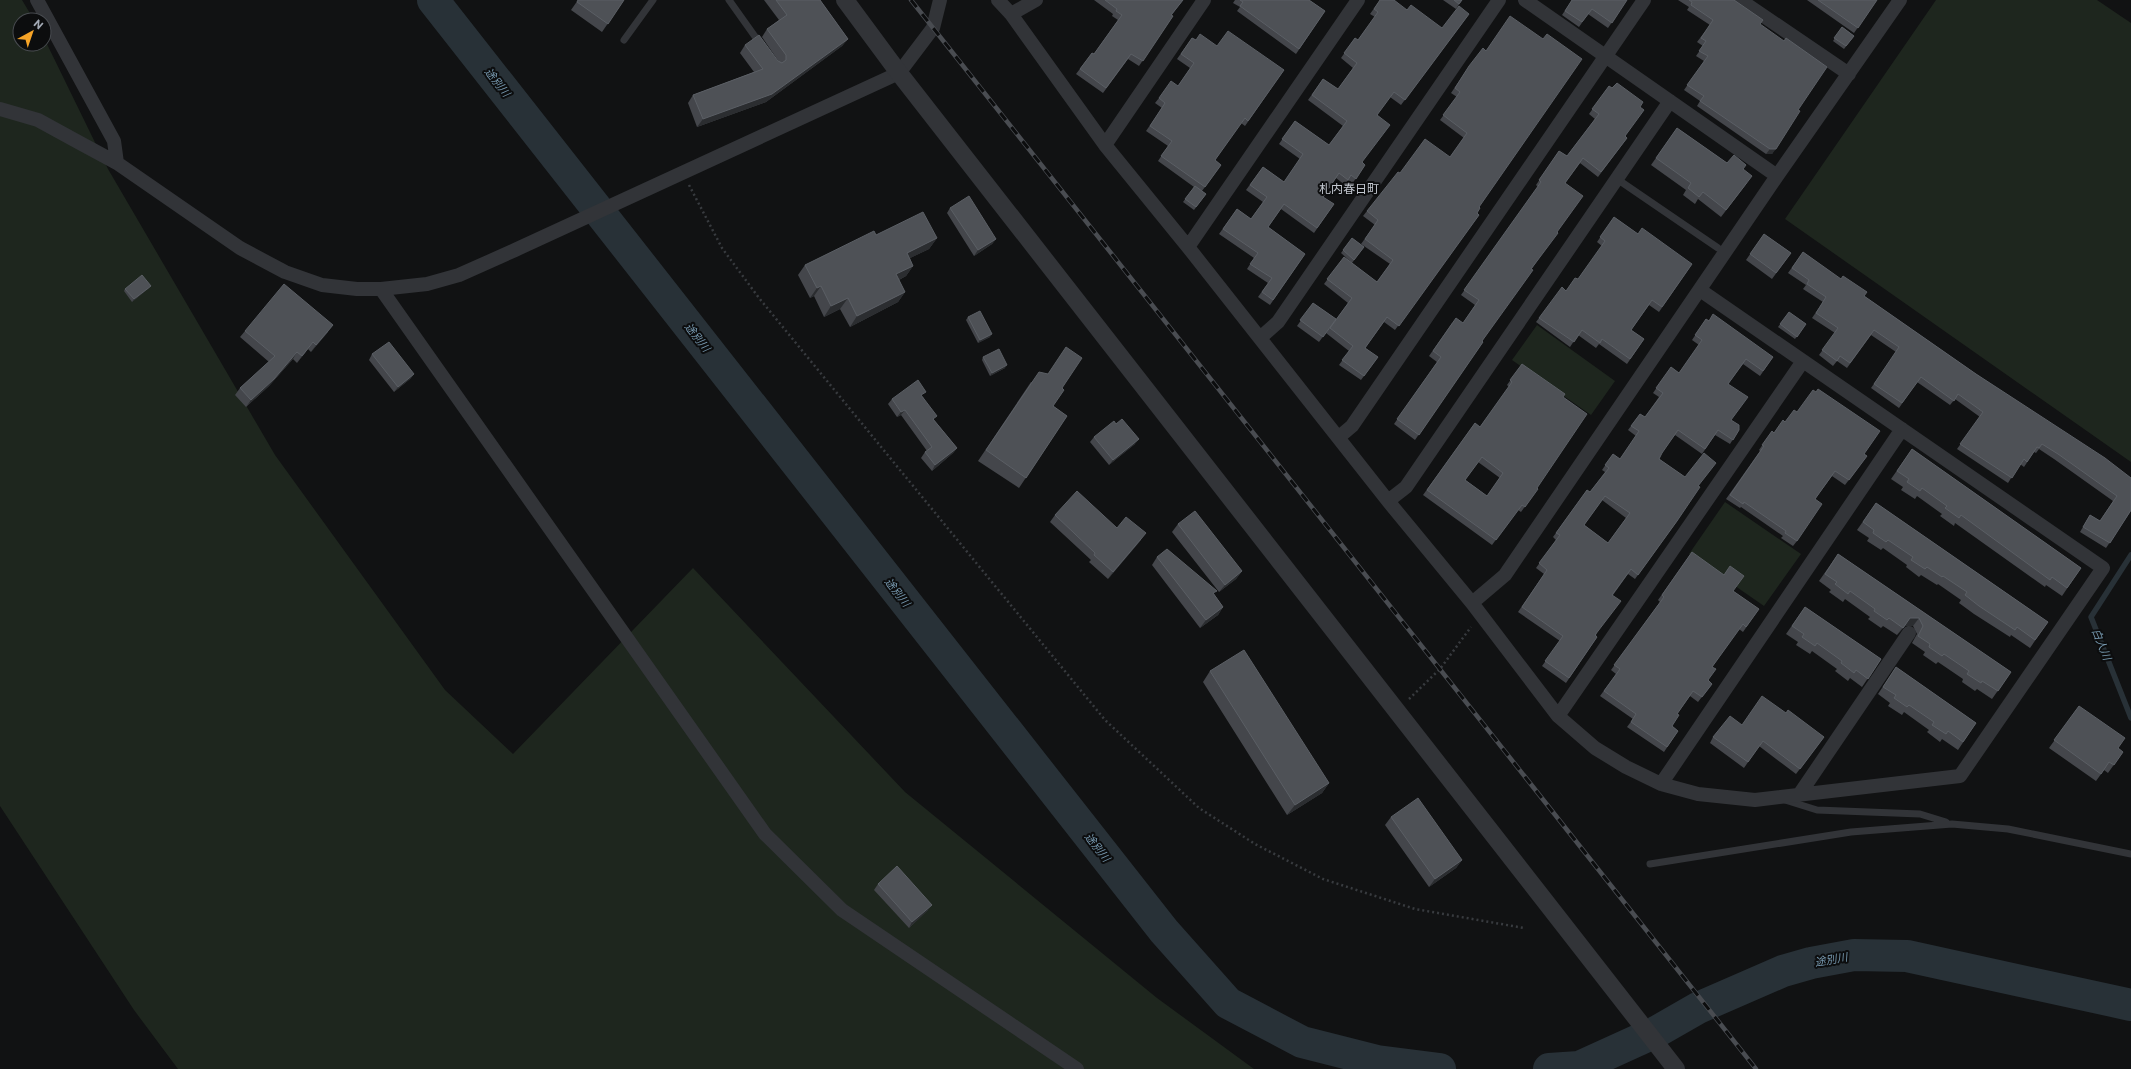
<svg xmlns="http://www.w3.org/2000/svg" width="2131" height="1069" font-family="Commissioner,'Noto Sans JP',sans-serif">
  <rect width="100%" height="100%" fill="#111213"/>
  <path fill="#1e261e" d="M0,0H22L34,20H20V44H44V38L108,169L275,455L445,690L513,754L693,568L905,792L1157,998L1254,1069H178L134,1010L0,806Z
    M1936,0H2097L2131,23V462L1785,219Z
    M1537,325L1615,381L1591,415L1512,360Z
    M1725,502L1801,554L1764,606L1689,554Z"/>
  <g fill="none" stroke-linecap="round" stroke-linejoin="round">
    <path stroke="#283137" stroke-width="5.5" d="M2131,555L2091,617L2131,718"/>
    <path stroke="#283137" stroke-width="32" d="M433,0L1164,931L1228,1003L1302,1042L1377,1061L1440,1069
      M1549,1069L1579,1067L1656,1032L1698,1008L1783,971L1811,963L1854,955L1907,956L2131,1005"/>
    <path stroke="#383b3f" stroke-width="2.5" stroke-dasharray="2 3" stroke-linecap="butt" d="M689,185L722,248L759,298L1105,720L1199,808L1255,844L1323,879L1415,909L1524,928
      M1409,699L1440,669L1471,627"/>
    <path stroke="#323438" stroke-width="7" d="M729,0L761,45
      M624,40L653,0
      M1617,179L1718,248
      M1785,800L1817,810L1920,814L1946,822
      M1650,864L1851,832L1952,824L2008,829L2131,854"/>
    <path stroke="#323438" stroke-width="14" d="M37,0L114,141L117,163
      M998,0L1011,14L1105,145L1188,247L1388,501L1472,603L1558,716L1595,748L1626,767L1661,784L1698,794L1755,800L1960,776L2103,568L1700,290
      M1525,0L1777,176
      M1740,0L1849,74
      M1011,14L1036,0
      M0,109L38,120L80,143L117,163L240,248L285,272L322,285L357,289H381L427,284L459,275L515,250L899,73L933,28L940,0
      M1105,145L1204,0
      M1188,247L1358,0
      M381,289L765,834L842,910L1077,1069
      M1260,338L1278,322L1499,0
      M1339,437L1352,426L1644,0
      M1388,501L1406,487L1670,101
      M1472,603L1505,575L1777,176L1900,0
      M1558,716L1803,361
      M1661,784L1902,429
      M1799,795L1909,633"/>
    <path stroke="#323438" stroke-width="18" d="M845,0L899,73L1676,1069"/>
    <defs>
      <path id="rail" d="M911,0L1756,1069"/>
    </defs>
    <use href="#rail" stroke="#494c51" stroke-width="4.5"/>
    <use href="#rail" stroke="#0c0d0e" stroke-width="3" stroke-dasharray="9" stroke-linecap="butt"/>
  </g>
  <path fill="#44464b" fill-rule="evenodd" d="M578,0H624L602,32L571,10Z
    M764,0H820L848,39L842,46L766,102L697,127L688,103L693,95L754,72L740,53L745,45L779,62L762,37L767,29L779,20Z
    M1094,0H1183L1171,16H1173L1139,66L1128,59L1103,93L1076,74L1092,53L1094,54L1118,20L1112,16L1113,14Z
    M1235,0H1309L1325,11L1296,54L1237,11L1240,7L1233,3Z
    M1380,0L1407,10L1442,28L1469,14L1401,105L1390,97L1377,115L1362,162L1365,165L1352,184L1348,181L1345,185L1336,178L1323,197L1334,204L1314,233L1281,209L1268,227L1305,254L1270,305L1258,297L1268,283L1247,269L1254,258L1219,234L1237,209L1251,219L1263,202L1246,190L1263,167L1284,182L1300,159L1279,144L1295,121L1329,145L1343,126L1308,100L1323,79L1338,89L1353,68L1341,58L1355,38L1358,40L1375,17L1370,14Z
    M1443,0H1462L1456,9Z
    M1572,0H1627L1608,28L1588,14L1579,27L1562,15Z
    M1678,0H1734L1760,24L1798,110L1772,154H1766L1697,106L1700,101L1684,90L1704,61L1696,56L1703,46L1697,42L1710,25L1687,10L1689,7Z
    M1807,0H1877L1854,33Z
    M1842,27L1854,36L1844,49L1833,41Z
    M1192,38L1196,40L1217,46L1284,70L1245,126L1241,123L1215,160L1221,165L1202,191L1206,194L1194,210L1183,202L1194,187L1158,161L1168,146L1146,131L1162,108L1155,103L1159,98L1178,86L1190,68L1177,59Z
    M1466,71L1479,207L1477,213L1479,215L1395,330L1384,322L1365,348L1378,357L1361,380L1339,365L1349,351L1326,333L1348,303L1324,284L1344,257L1377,282L1390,264L1361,244L1375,225L1363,216L1367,211L1400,173L1450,157L1464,138L1440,120L1457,97L1451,93Z
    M1609,86L1640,107L1625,136L1627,138L1598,177L1580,163L1565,183L1557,232L1482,341L1483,342L1415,440L1394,424L1437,362L1429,356L1452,323H1463L1475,305L1461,295L1538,187L1536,185L1559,151L1567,156L1595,119L1589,114Z
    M1677,128L1727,163L1743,169L1747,183L1721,217L1698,199L1695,204L1683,195L1686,190L1651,165Z
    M950,208L996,239L992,244L974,256L947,213Z
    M1614,217L1638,234L1692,264L1659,312L1649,305L1631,330L1644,339L1627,364L1599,344L1596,348L1578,335L1570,347L1536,322L1539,318L1578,279L1602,246L1597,242Z
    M1764,234L1791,253L1772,279L1746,260Z
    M876,235L937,238L929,249L910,258L913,266L906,276L899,280L905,292L898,302L850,327L840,309L824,317L814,296L810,298L798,275L805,265Z
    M1352,238L1364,247L1352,263L1341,253Z
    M1803,252L1864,296L1976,374L2131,478V511L2106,548L2080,532L2090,515L2100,521L2113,501L2054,459L2039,449L2036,453L2034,452L2024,467L2020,464L2008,483L1957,449L1980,417L1955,399L1950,405L1917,382L1899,408L1871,388L1896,352L1871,335L1847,368L1837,361L1833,366L1819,355L1835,333L1812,318L1823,302L1803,289L1806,285L1788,273Z
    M149,288L132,302L124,291L125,289Z
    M1313,303L1336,319L1319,342L1297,326Z
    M1789,312L1806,324L1795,339L1778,327Z
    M968,317L990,337L978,343L966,320Z
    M1706,319L1773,357L1760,376L1743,364L1728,384L1731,420L1739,430L1730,444L1715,435L1702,454L1675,435L1661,453L1659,459L1698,486L1677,521L1635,579L1628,574L1613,595L1596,635L1597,637L1566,683L1542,666L1560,641L1518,612L1544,574L1536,568L1556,540L1553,537L1587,490L1590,492L1605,472L1602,470L1613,454L1620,459L1636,436L1628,430L1640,414L1645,417L1659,397L1653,393L1671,367L1679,373L1699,345L1692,340ZM1602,500L1626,518L1608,543L1584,525Z
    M245,331L328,332L311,352L308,349L297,363L293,359L269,386L246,407L235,395L240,388L269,362L240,337Z
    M372,354L414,374L410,379L394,392L369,360Z
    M983,357L1005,368L990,376L982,360Z
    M1522,364L1563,397L1534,494L1521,512L1518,510L1492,545L1423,495L1475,423L1480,427L1509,387L1507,385ZM1478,462L1500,478L1487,496L1465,480Z
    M1031,382L1062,388L1053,406L1067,416L1019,488L978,461Z
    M923,397L934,420L957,448L953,453L932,471L921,458L925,452L927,451L901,415L897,417L888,404L892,399Z
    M1785,422L1864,454L1867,456L1845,485L1832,476L1815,499L1797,541L1793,546L1781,538L1783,536L1741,507L1740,508L1726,499L1760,451L1759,450L1772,431L1774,433Z
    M1094,437L1135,444L1109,465L1090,442Z
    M1912,449L2081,568L2062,596L2046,585L2045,587L1955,523L1954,526L1940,516L1942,514L1917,496L1915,499L1901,490L1903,487L1891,479Z
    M1876,503L2048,622L2030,648L2011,635L2010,637L1974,614L1959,603L1961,600L1938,584L1937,585L1921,575L1919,577L1906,567L1907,565L1883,548L1881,550L1867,541L1869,538L1857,530Z
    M1055,515L1117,528L1141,540L1108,579L1089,562L1091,560L1050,522Z
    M1178,524L1242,571L1236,579L1219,592L1172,532Z
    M1692,552L1733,591L1759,609L1743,632L1739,629L1712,667L1708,680L1712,684L1698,702L1690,696L1677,714L1672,726L1678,731L1664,752L1627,727L1633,719L1600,696L1616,674L1611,670L1660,602L1658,600Z
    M1838,554L2011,672L1992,699L1977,689L1975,691L1962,682L1963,679L1938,662L1936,664L1923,655L1925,652L1912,643L1917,634L1913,626H1905L1897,635L1883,626L1881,628L1868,619L1870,617L1845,599L1843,602L1829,592L1831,590L1819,581Z
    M1157,557L1214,594L1223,607L1218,615L1200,628L1152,565Z
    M1805,607L1881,659L1862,687L1850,678L1848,681L1835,671L1837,669L1812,651L1810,654L1796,645L1798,642L1786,634Z
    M1896,667L1976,723L1958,750L1942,739L1940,742L1927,732L1929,730L1904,712L1902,715L1888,706L1890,703L1878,694Z
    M1210,671L1329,783L1322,793L1287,815L1203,682Z
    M2079,706L2118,748L2123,752L2108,773L2104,770L2096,781L2049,748Z
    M1786,713L1824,737L1796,774L1759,746L1744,768L1710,743L1713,737L1742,725Z
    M1391,817L1462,860L1456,868L1429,887L1385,825Z
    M878,884L928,910L909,928L874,890Z"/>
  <path fill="#2b2d30" d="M848,39L842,46L766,102L697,127L703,119Z
    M1770,149H1776L1772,154H1766Z
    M937,238L929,249L900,263L907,253Z
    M996,239L992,244L974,256L978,250Z
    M913,266L906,276L889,285L896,274Z
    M151,286L149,288L132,302L134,299Z
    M821,286L814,296L810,298L817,288Z
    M905,292L898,302L850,327L857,316Z
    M848,298L840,309L824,317L831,306Z
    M333,325L328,332L311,352L316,345Z
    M992,334L990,337L978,343L980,340Z
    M313,342L308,349L297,363L302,356Z
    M297,352L293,359L269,386L246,407L251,400Z
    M1007,365L1005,368L990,376L992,373Z
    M414,374L410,379L394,392L398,387Z
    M905,410L901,415L897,417L901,412Z
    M1139,439L1135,444L1109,465L1113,460Z
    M957,448L953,453L932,471L935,465Z
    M1146,533L1141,540L1108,579L1113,572Z
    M1242,571L1236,579L1219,592L1225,585Z
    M1223,607L1218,615L1200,628L1206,620Z
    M1910,618H1919L1913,626H1905L1897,635Z
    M1329,783L1322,793L1287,815L1295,805Z
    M1462,860L1456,868L1429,887L1435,879Z
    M932,905L928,910L909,928L912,922Z"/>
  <path fill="#4e5156" stroke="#5b5f65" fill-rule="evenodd" d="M578,0H624L608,24L577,2Z
    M776,0H820L848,39L772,94L703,119L693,95L763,69L745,45L759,35L778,61L782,63L786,60V55L767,29L787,15Z
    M1105,0H1183L1171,15L1173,16L1143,61L1131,54L1106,88L1080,69L1092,53L1094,54L1122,15L1116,11L1117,9Z
    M1240,0H1309L1325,11L1299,49L1240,6L1243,2Z
    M1380,0H1394L1407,10L1411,5L1442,28L1459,6L1469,14L1405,100L1394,92L1377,115L1390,125L1362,162L1365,165L1356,179L1351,175L1348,180L1339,173L1323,197L1334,204L1317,228L1284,204L1268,227L1305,254L1273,300L1262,292L1272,278L1250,264L1258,253L1223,229L1237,209L1251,219L1267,197L1250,185L1263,167L1284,182L1303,154L1282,139L1295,121L1329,145L1347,121L1312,95L1323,79L1338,89L1357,63L1344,53L1355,38L1358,40L1378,12L1374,9Z
    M1454,0H1462L1459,4Z
    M1572,0H1627L1612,23L1592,9L1582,22L1565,11Z
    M1689,0H1734L1763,20L1760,24L1784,41L1786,38L1827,67L1798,110L1800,111L1776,149H1770L1700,101L1704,96L1687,85L1708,56L1699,51L1706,41L1701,38L1713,20L1691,5L1692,2Z
    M1818,0H1877L1858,28Z
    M1510,16L1543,39L1547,34L1582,59L1479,207L1480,208L1477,213L1479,215L1399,326L1387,317L1365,348L1378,357L1364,376L1342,360L1353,346L1330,328L1352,298L1327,279L1344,257L1377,282L1393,260L1365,239L1378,220L1367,211L1398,172L1400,173L1425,139L1450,157L1467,133L1443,115L1460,92L1455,88L1469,66L1483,48L1486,51Z
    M1842,27L1854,36L1846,46L1834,38Z
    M1228,31L1284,70L1248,121L1245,118L1215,160L1221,165L1205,187L1161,156L1172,141L1150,126L1165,103L1159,98L1171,81L1178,86L1194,63L1181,54L1192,38L1196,40L1200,34L1217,46Z
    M1617,83L1643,102L1640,107L1644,110L1625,136L1627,138L1601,172L1583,158L1565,183L1583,196L1557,232L1558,233L1531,269L1533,270L1482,341L1483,342L1419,435L1397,419L1441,357L1433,351L1456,318L1463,323L1479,300L1464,290L1541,182L1539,180L1559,151L1567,156L1599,114L1592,109L1609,86L1612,88Z
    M1677,128L1727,163L1734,155L1746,165L1743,169L1752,176L1726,210L1703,192L1699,197L1688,188L1691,183L1656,158Z
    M1195,186L1206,194L1196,207L1185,199Z
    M969,196L996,239L978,250L950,208Z
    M923,212L937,238L907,253L913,266L896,274L905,292L857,316L848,298L831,306L821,286L817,288L805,265L874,231L876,235Z
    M1614,217L1638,234L1642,228L1692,264L1662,307L1652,300L1631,330L1644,339L1630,359L1602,339L1600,343L1582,330L1574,342L1539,318L1562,287L1566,291L1575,278L1578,279L1605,241L1600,237Z
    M1764,234L1791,253L1776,273L1750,254Z
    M1352,238L1364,247L1354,260L1343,250Z
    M1803,252L1841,279L1843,276L1867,292L1864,296L1976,374L2105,458L2131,478V510L2110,543L2083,527L2090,515L2100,521L2117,496L2058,454L2042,444L2039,448L2037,447L2027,462L2024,459L2012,478L1960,444L1983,412L1958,394L1954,401L1921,377L1902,403L1874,384L1899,347L1874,330L1850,363L1840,356L1837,361L1822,350L1838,328L1816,313L1826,297L1807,284L1809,280L1792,268Z
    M142,275L151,286L134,299L125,289Z
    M284,284L333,325L316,345L313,342L302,356L297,352L274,379L251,400L240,388L275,356L245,331Z
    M1313,303L1336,319L1323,337L1300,320Z
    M980,311L992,334L980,340L968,317Z
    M1789,312L1806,324L1797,337L1780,324Z
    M1713,314L1773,357L1763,371L1746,359L1728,384L1748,397L1731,420L1739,425V430L1733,440L1718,430L1705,449L1678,430L1662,453L1659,459L1685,477L1704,453L1716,463L1698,486L1700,487L1677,521L1638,575L1631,569L1612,595L1621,601L1595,635L1597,637L1569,678L1545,661L1563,636L1522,607L1547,570L1539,563L1560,535L1556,533L1587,490L1590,492L1609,468L1605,465L1613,454L1620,459L1639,431L1631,426L1640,414L1645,417L1663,393L1656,388L1671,367L1679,373L1702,340L1695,335L1706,319L1709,321ZM1605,496L1630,513L1608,543L1584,525Z
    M389,342L414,374L398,387L372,354Z
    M1066,347L1082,358L1062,388L1064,390L1053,406L1067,416L1026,478L986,450L1039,372L1048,374Z
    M999,349L1007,365L992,373L983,357Z
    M1522,364L1565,394L1563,397L1587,414L1537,488L1538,489L1525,507L1522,505L1496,540L1427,490L1475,423L1480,427L1512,382L1510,380ZM1482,457L1503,473L1487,496L1465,480Z
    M918,380L926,392L921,395L937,416L933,419L957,448L935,465L925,452L932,447L905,410L901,412L892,399Z
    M1818,389L1880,431L1864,454L1867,456L1849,480L1835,471L1815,499L1822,504L1797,541L1785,533L1786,531L1744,502L1743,504L1730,495L1764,446L1762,445L1772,431L1774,433L1783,420L1785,422L1794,410L1797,412L1813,390L1816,392Z
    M1122,419L1139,439L1113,460L1094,437L1114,421L1116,424Z
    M1912,449L2081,568L2067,588L2052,577L2050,580L1961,515L1959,518L1945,508L1947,506L1922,488L1920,491L1907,482L1909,479L1897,471Z
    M1077,491L1117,528L1126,517L1146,533L1113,572L1094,555L1095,553L1055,515Z
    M1876,503L2048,622L2035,640L2017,627L2015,630L1979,606L1965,595L1967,592L1943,576L1942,577L1927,567L1925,569L1911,560L1913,557L1888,540L1886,542L1873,533L1874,530L1863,522Z
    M1195,511L1242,571L1225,585L1178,524Z
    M1167,549L1217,591L1213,593L1223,607L1206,620L1157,557Z
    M1692,552L1724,575L1730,566L1744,576L1733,591L1759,609L1746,627L1743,624L1712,667L1716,669L1708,680L1712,684L1702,697L1693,691L1677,714L1679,715L1672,726L1678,731L1667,747L1631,722L1636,714L1604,691L1620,669L1614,665L1664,597L1662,595Z
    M1838,554L2011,672L1998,691L1982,681L1981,683L1967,674L1969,671L1944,654L1942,656L1929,647L1930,644L1918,636L1923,626L1919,618H1910L1903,628L1889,618L1887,620L1874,611L1875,609L1850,591L1848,594L1835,584L1837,582L1825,574Z
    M1805,607L1881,659L1868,679L1856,670L1854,673L1841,663L1842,661L1817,643L1815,646L1802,637L1804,634L1792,626Z
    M1244,650L1329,783L1295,805L1210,671Z
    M1896,667L1976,723L1963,742L1948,731L1946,734L1932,725L1934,722L1909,705L1907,707L1894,698L1896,695L1883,687Z
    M1762,696L1786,713L1788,710L1824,737L1800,769L1763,741L1748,762L1713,737L1730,716L1742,725Z
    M2079,706L2125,738L2118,748L2123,752L2114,765L2109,762L2101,774L2054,740Z
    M1418,798L1462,860L1435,879L1391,817Z
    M897,866L932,905L912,922L878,884Z"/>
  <g text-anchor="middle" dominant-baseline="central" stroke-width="4" stroke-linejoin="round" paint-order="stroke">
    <g font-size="11" font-style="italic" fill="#789ab1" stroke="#0c0d0e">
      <text transform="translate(498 82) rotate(52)">途別川</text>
      <text transform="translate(698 337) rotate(52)">途別川</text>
      <text transform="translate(898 592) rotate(52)">途別川</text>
      <text transform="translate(2102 644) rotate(68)">白人川</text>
      <text transform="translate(1098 847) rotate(52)">途別川</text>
      <text transform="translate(1831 959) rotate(-10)">途別川</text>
    </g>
    <g font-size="12" fill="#c3c8d0" stroke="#0c0d0e">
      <text x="1349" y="188">札内春日町</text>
    </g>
  </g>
  <g transform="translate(32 32) rotate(40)"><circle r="19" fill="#0c0d0e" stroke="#484b50"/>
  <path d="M0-3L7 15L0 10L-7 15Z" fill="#f6a427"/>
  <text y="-6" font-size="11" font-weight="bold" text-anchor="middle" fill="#a2a9b4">N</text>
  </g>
</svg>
